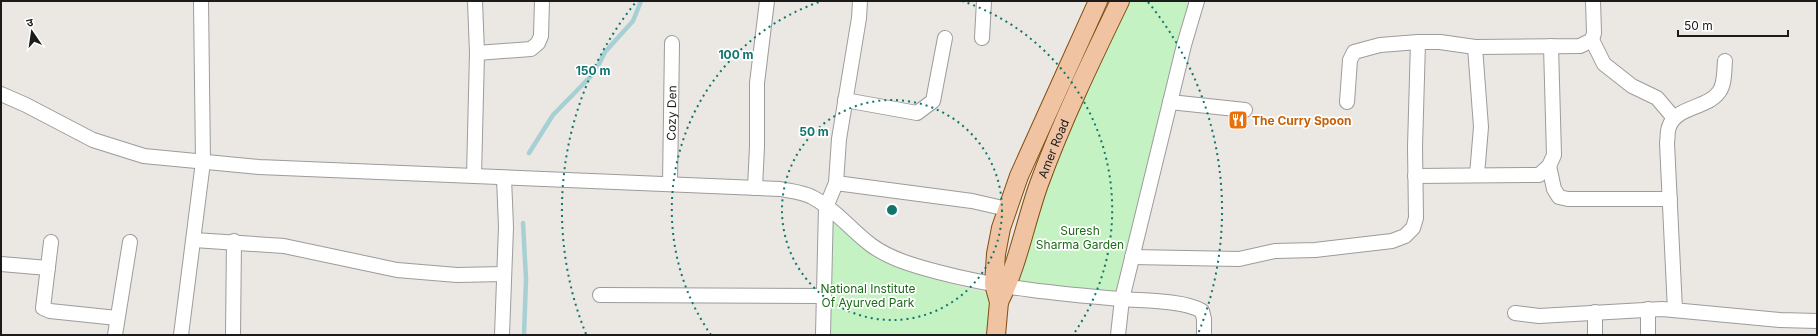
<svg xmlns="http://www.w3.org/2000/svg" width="1818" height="336" font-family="Inter,'Noto Sans Devanagari',sans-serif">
  <rect width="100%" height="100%" fill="#ebe7e2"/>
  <path fill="#c5f2c2" d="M1125,1H1192L1119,294L1018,283L1013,278L1033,214Z
    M831,218L917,273L961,287L993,293L992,335H827Z"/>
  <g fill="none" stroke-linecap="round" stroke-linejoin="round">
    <path stroke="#a7d0d4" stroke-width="4.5" d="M529,153L553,115L595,72L605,52L633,21L641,1
      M523,223L526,279L524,335"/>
    <defs>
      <g id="minor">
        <path d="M982,38L984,1"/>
        <path d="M1592,40L1604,64L1632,86L1657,98L1674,118"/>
        <path d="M1475,47L1481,127L1477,175"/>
        <path d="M477,53L531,49L538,43L541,36L542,1"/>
        <path d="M1,94L26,105L93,140L144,156L259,167L780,189C790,191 803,192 812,197C835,209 851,230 871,245C890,259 915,266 938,272C998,288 1060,294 1121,299C1144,301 1183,300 1202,311L1204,319V335"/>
        <path d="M845,100L917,113L933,101L945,38"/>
        <path d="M1170,102L1245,110"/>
        <path d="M1347,102L1350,60L1354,52L1380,45L1418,42"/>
        <path d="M1549,166L1554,189L1559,197L1568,199H1670"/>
        <path d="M474,176L477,53L475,1"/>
        <path d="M1415,176L1539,175L1549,166L1554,155L1551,46"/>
        <path d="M836,183L972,201L1007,209"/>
        <path id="s1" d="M670,184L672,43"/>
        <path d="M755,188L757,146V83L767,1"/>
        <path d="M194,240L284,246L397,270L457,275L504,274"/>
        <path d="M51,242L43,308L50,311L117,318"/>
        <path d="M1132,257L1239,259L1275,251L1315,250L1392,241L1405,236L1413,228L1416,218L1415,147L1418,42H1440L1475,47L1580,46L1592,40L1594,33L1593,1"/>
        <path d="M1,264L48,268"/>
        <path d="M600,295L824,296"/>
        <path d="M1648,309V335"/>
        <path d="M1675,310L1667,143C1668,138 1667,132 1669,127C1676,106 1707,109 1719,92C1725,84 1724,71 1725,61"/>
        <path d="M1515,313L1539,316L1662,309L1780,320L1817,321"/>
        <path d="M115,335L130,242"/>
        <path d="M181,335L203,162L201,1"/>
        <path d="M233,335L234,241"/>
        <path d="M502,335L506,227L504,178"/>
        <path d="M823,335L826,207L836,183L839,139L859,18L860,1"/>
        <path d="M1118,335L1122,299L1184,45L1197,1"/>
        <path d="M1595,335V312"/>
      </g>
      <g id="major">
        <path id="s2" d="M999,302C1018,265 1025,223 1039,184C1062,121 1091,61 1120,1"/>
        <path d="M996,335L999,302L994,284L996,254L1001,228L1019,176L1098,1"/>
      </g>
    </defs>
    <use href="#minor" stroke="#9c9c9c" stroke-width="16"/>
    <use href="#major" stroke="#814d11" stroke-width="20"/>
    <use href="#minor" stroke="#fff" stroke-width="14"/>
    <use href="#major" stroke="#f0c4a2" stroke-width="18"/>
  </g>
  <g fill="none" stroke="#0f766e" stroke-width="2" stroke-dasharray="2 4">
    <circle cx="892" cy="210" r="110"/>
    <path d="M711 335A220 220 0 0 1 822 1M962 1A220 220 0 0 1 1073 335"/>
    <path d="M586 334A330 330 0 0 1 636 2M1148 2A330 330 0 0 1 1198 334"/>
  </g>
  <defs>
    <symbol id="restaurant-square" viewBox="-11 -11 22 22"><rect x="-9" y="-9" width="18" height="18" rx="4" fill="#e8710a" stroke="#fff"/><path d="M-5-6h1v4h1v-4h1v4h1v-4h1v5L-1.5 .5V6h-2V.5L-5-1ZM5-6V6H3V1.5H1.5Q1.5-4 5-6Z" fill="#fff"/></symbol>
  </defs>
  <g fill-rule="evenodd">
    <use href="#restaurant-square" x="1227" y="109" width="22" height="22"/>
  </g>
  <g text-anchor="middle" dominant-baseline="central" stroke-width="3.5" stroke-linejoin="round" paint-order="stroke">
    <g font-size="12" fill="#1b1b1b" stroke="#fff">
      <text stroke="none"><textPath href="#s1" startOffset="71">Cozy Den</textPath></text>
      <text stroke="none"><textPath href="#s2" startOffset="163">Amer Road</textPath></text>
    </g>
    <g font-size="12" font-weight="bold" fill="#c56008" stroke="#fff" text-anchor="start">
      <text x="1252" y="120">The Curry Spoon</text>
    </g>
    <g font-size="12" fill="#1b6b17" stroke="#fff">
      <text x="1080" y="230">Suresh<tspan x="1080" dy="14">Sharma Garden</tspan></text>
      <text x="868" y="288">National Institute<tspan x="868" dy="14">Of Ayurved Park</tspan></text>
    </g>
  </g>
  <circle cx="892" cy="210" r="6" fill="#0f766e" stroke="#fff" stroke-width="2"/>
  <g font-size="12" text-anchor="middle" font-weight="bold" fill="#0f766e" stroke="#fff" stroke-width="3.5" stroke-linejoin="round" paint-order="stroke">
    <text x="736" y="59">100 m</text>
    <text x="593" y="75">150 m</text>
    <text x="814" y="136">50 m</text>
  </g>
  <rect width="1818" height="336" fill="none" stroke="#1b1b1b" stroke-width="4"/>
  <g transform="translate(32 32) rotate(347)" stroke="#ffffff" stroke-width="3" paint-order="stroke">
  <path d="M0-3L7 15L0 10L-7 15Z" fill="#1b1b1b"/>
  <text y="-6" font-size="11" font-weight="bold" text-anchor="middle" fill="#1b1b1b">उ</text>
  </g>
  <path d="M1678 30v6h110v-6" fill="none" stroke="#1b1b1b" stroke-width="2"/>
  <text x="1684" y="30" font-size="12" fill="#1b1b1b" stroke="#ffffff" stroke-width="3" paint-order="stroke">50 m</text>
</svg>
